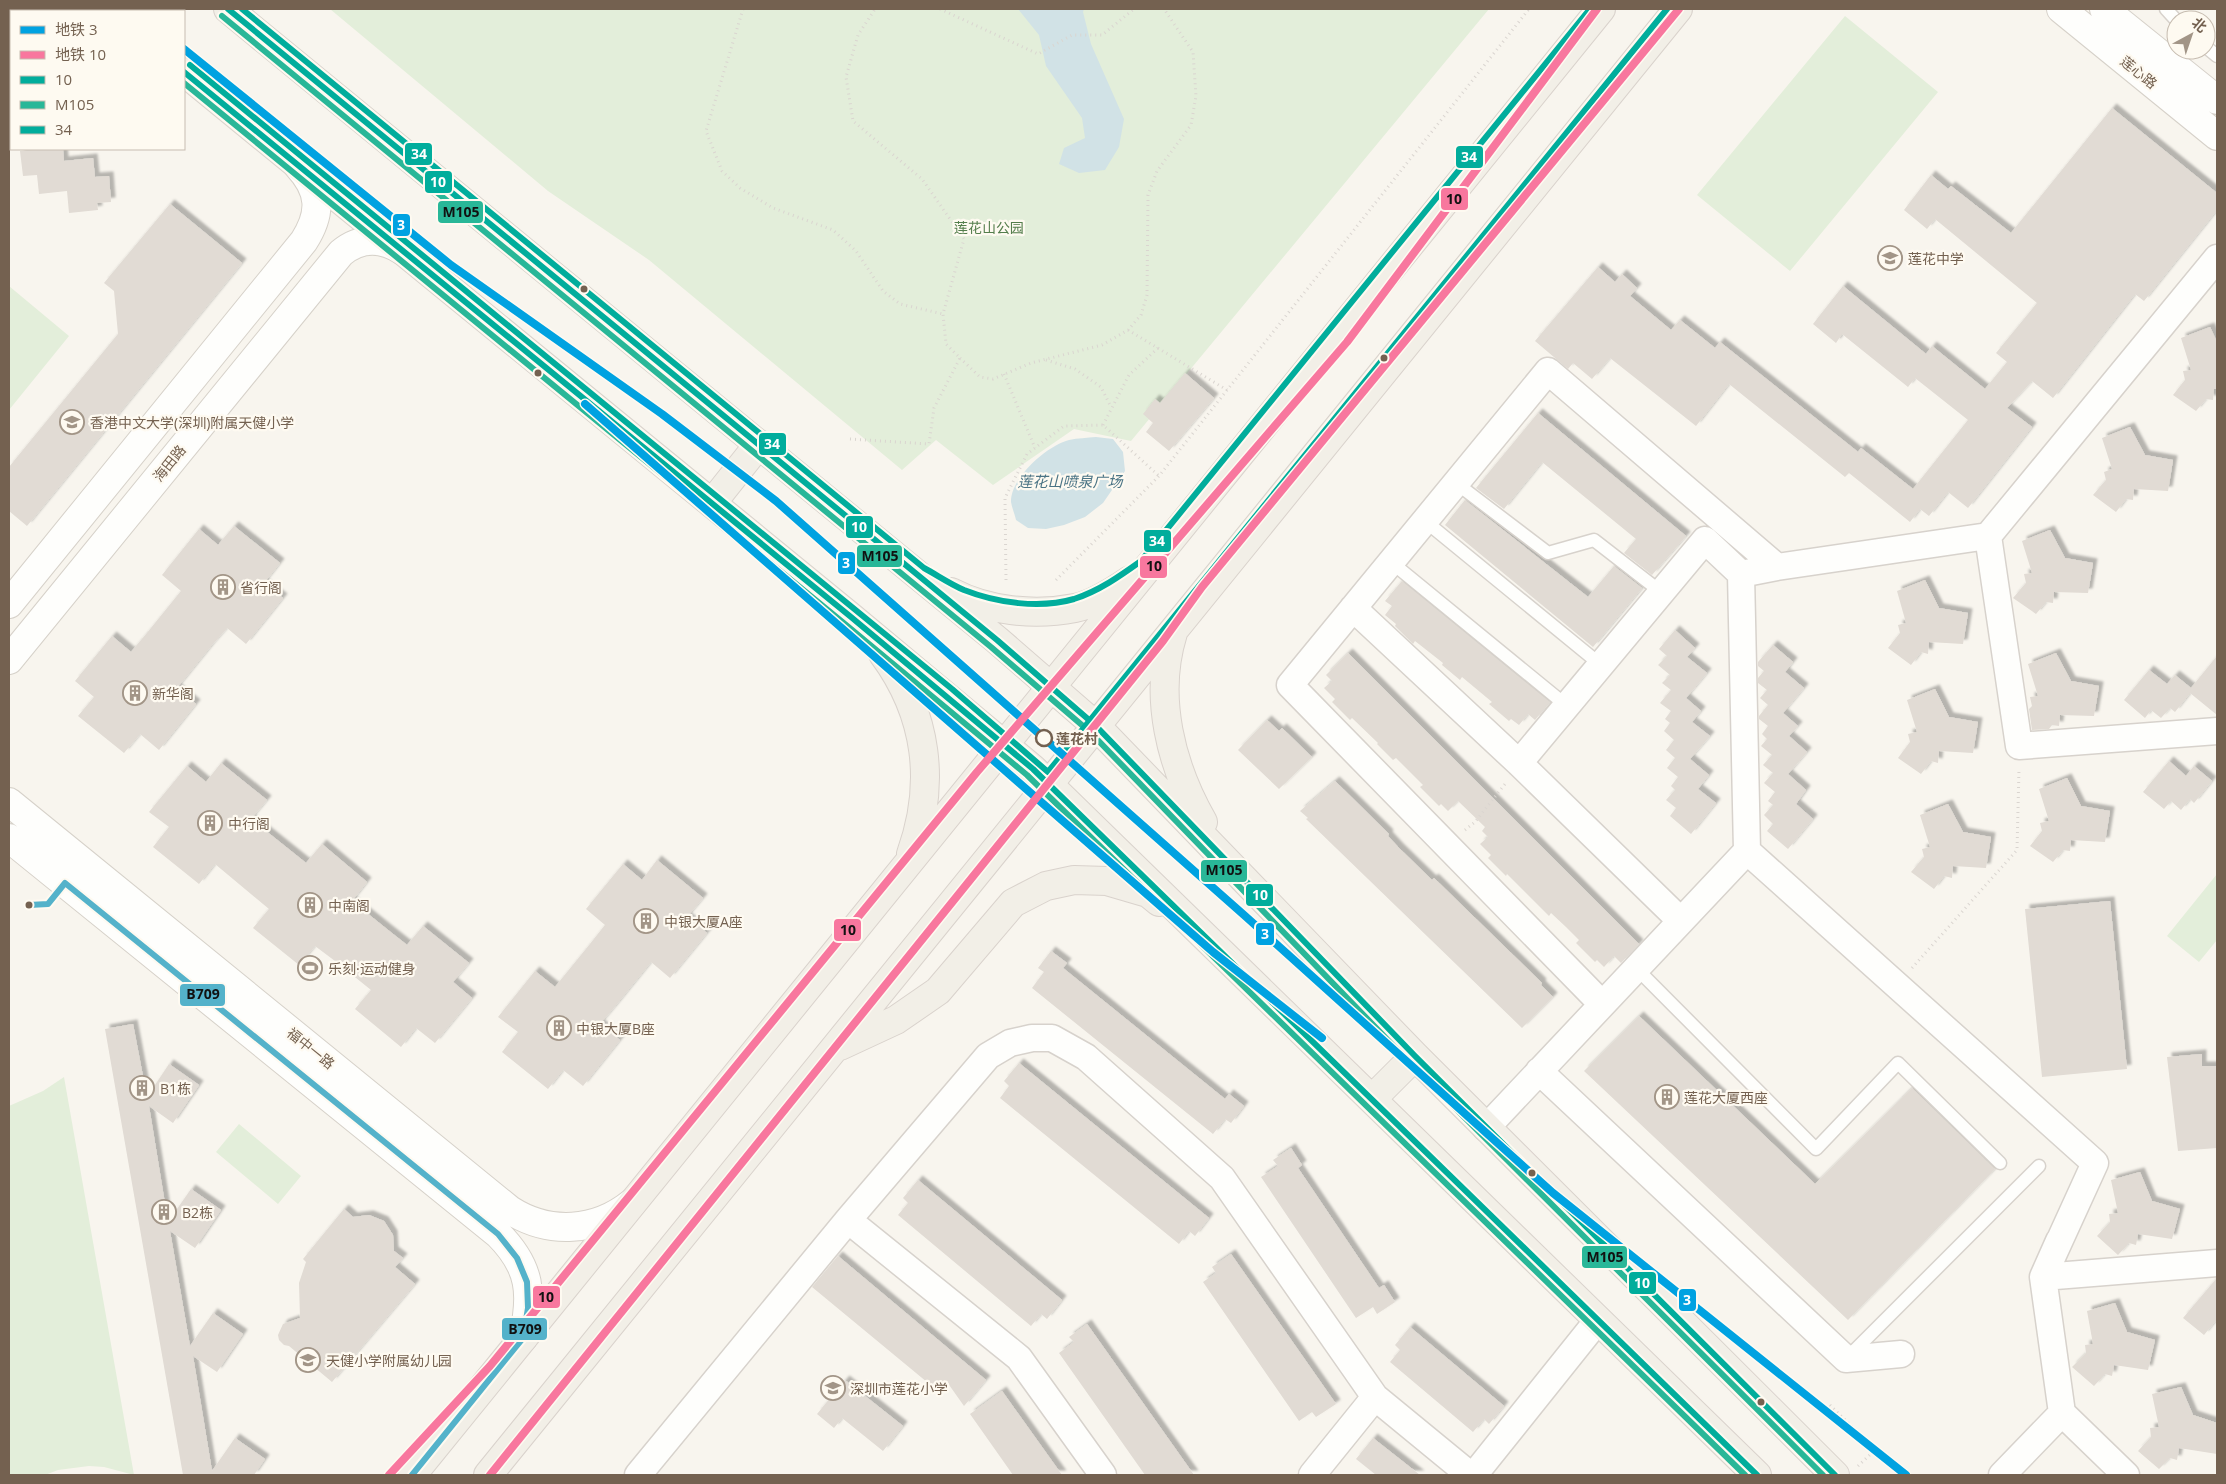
<svg xmlns="http://www.w3.org/2000/svg" width="2226" height="1484" font-family="'Open Sans','Noto Sans SC',sans-serif">
  <defs>
    <filter id="shadow"><feDropShadow dx="4.5" dy="-4.5" stdDeviation="1" flood-color="#0004"/></filter>
  </defs>
  <rect width="100%" height="100%" fill="#f8f5ee"/>
  <path fill="#e3eeda" d="M330,9H1489L1131,441L1074,429L993,485L936,440L902,470L649,260L548,191Z
    M1845,16L1938,92L1790,271L1697,195Z
    M9,286L69,336L9,410Z
    M2217,874V940L2199,962L2167,936Z
    M64,1077L134,1475L104,1467L89,1466L58,1470L45,1475L9,1474V1106L43,1091Z
    M239,1124L301,1176L278,1204L216,1152Z"/>
  <path fill="#d1e2e6" d="M1018,9H1084L1083,12L1091,44L1124,119L1119,147L1105,170L1079,173L1059,164L1064,148L1085,138L1082,118L1046,66L1039,35Z
    M1096,437L1113,439L1123,452L1125,471L1103,503L1085,517L1064,525L1046,529L1028,528L1016,520C1015,515 1012,508 1011,502C1010,478 1048,445 1069,440C1078,438 1087,438 1096,437Z"/>
  <path fill="#e1dbd4" filter="url(#shadow)" d="M2112,108L2217,193V210L2144,301L2135,294L2053,398L2032,381L2007,408L2032,427L1968,508L1948,492L1929,516L1920,509L1910,522L1849,473L1845,477L1729,384L1696,426L1610,358L1592,379L1573,363L1568,369L1535,341L1598,267L1615,282L1622,274L1637,288L1630,296L1671,330L1680,320L1715,348L1720,342L1858,452L1861,448L1913,489L1968,420L1915,378L1908,387L1842,334L1836,343L1813,324L1843,286L1926,354L1932,346L1985,389L2007,362L1996,353L2037,303L1935,219L1927,229L1904,210L1931,175L1948,189L1951,186L2011,233Z
    M43,149H63L64,161L93,158L95,177L109,176L111,202L97,203L98,210L69,213L67,191L39,194L37,175L23,176L20,151Z
    M170,204L242,263L27,526L9,511V467L118,334L114,291L104,283Z
    M2210,327L2217,342V389H2214L2213,400L2206,399L2196,411L2173,395L2185,380L2183,371L2191,370L2181,338Z
    M1185,373L1214,398L1169,451L1146,432L1153,423L1143,414L1155,399L1160,403Z
    M1538,413L1686,536L1652,575L1624,553L1636,539L1542,462L1504,509L1476,488Z
    M2130,427L2145,455L2173,460L2168,491L2134,489L2133,500L2126,499L2116,512L2093,495L2106,480L2104,472L2112,469L2102,438Z
    M1465,500L1588,597L1614,566L1642,588L1593,647L1445,525Z
    M234,526L280,563L264,583L283,598L246,644L227,628L211,646L177,688L196,704L159,750L140,734L124,753L78,716L94,697L75,681L112,636L131,652L147,633L181,591L162,575L199,529L218,545Z
    M2050,530L2065,558L2093,563L2088,593L2054,592L2053,603L2046,602L2036,614L2013,598L2026,583L2024,574L2032,573L2022,541Z
    M1925,580L1939,608L1968,613L1963,644L1929,642L1928,654L1921,652L1911,665L1888,648L1900,633L1898,625L1906,623L1897,591Z
    M1402,581L1550,702L1535,720L1528,714L1519,725L1511,719L1509,721L1489,704L1492,702L1462,677L1460,680L1442,665L1443,663L1415,641L1413,644L1395,626L1396,624L1385,615L1392,606L1385,601Z
    M1675,630L1695,648L1687,657L1707,673L1686,698L1701,711L1692,722L1710,736L1690,759L1709,775L1698,789L1716,803L1691,834L1670,816L1676,808L1666,800L1675,790L1671,786L1678,777L1667,768L1675,758L1666,750L1674,740L1664,731L1670,723L1665,719L1671,711L1660,703L1671,690L1662,683L1670,675L1658,665L1667,656L1659,649Z
    M1773,645L1793,662L1785,672L1804,688L1783,713L1798,726L1789,736L1807,752L1788,774L1806,790L1796,804L1813,819L1788,849L1767,831L1773,824L1764,815L1773,805L1768,801L1775,792L1764,783L1773,773L1763,765L1772,755L1761,746L1767,739L1762,734L1768,726L1759,719V716L1768,705L1760,698L1767,690L1758,683V678L1764,671L1758,666V662Z
    M1348,653L1639,944L1621,963L1614,956L1604,967L1597,960L1595,962L1576,943L1579,940L1566,927L1551,913L1549,916L1507,874L1506,876L1488,858L1491,855L1480,844L1488,837L1482,831L1485,827L1458,801L1448,811L1441,804L1439,806L1420,787L1423,785L1396,758L1393,760L1377,744L1378,743L1352,718L1350,720L1332,702L1335,699L1324,688L1332,681L1326,675Z
    M2056,653L2071,681L2099,686L2094,716L2060,715L2059,726L2052,725L2049,729L2032,730L2029,709L2032,706L2030,697L2038,696L2028,664Z
    M2217,656V715L2190,693L2175,712L2170,708L2161,718L2151,710L2145,718L2124,700L2149,670L2167,684L2175,675L2191,688Z
    M1935,689L1949,717L1978,722L1973,753L1939,751L1938,763L1931,761L1921,774L1898,758L1910,742L1908,734L1917,732L1907,700Z
    M1267,720L1279,731L1282,728L1312,757L1279,789L1238,750Z
    M2169,761L2186,776L2194,766L2212,781L2194,803L2190,799L2181,810L2171,801L2164,809L2143,792Z
    M221,763L267,800L251,819L306,863L322,844L367,882L352,901L388,930L407,945L423,926L469,963L453,982L472,998L435,1043L416,1028L401,1047L355,1009L371,990L335,961L315,946L299,965L253,928L269,909L215,864L199,884L153,847L169,827L149,812L187,766L206,782Z
    M2067,778L2081,806L2110,811L2105,842L2071,840L2070,851L2063,850L2053,862L2030,846L2042,831L2040,823L2049,821L2039,789Z
    M1335,781L1389,834L1388,836L1399,848L1432,880L1434,878L1542,983L1541,985L1553,997L1522,1028L1306,819L1308,818L1300,811Z
    M1948,804L1963,832L1991,837L1986,868L1953,866L1952,878L1944,876L1934,889L1911,872L1924,857L1922,849L1930,847L1920,815Z
    M657,860L703,898L687,917L707,933L670,978L651,962L616,1005L600,1024L620,1040L583,1086L563,1070L548,1089L502,1052L518,1032L498,1017L535,971L555,987L590,944L605,925L586,909L623,864L642,880Z
    M2110,901L2127,1069L2042,1077L2025,909Z
    M1051,951L1067,963L1063,968L1225,1099L1229,1094L1244,1106L1231,1123L1225,1119L1213,1134L1032,988L1044,972L1038,968Z
    M1639,1016L1815,1184L1912,1088L1995,1169L1848,1320L1584,1071Z
    M133,1024L147,1097L169,1064L199,1085L173,1123L149,1106L168,1222L191,1189L221,1210L195,1248L170,1231L190,1346L213,1313L243,1334L217,1372L193,1356L212,1471L235,1438L265,1459L254,1475H183L105,1029Z
    M2202,1054V1066H2217V1148L2178,1151L2167,1057Z
    M1019,1063L1209,1218L1195,1236L1189,1231L1179,1244L1000,1098L1009,1086L1004,1081Z
    M1291,1148L1302,1165L1298,1168L1379,1288L1384,1285L1395,1302L1377,1314L1373,1307L1356,1318L1261,1177L1278,1166L1273,1160Z
    M2140,1172L2152,1201L2180,1209L2172,1239L2138,1234L2136,1245L2129,1243L2118,1255L2097,1236L2110,1222L2109,1214L2118,1213L2111,1180Z
    M918,1180L1062,1300L1047,1319L1041,1314L1031,1326L898,1215L908,1203L903,1198Z
    M344,1209L353,1217L369,1215L384,1221L393,1235L394,1251L403,1258L395,1267L415,1284L332,1382L289,1346L284,1345L279,1340L278,1335L283,1324L300,1318L299,1283L306,1262L303,1259Z
    M1231,1254L1336,1404L1316,1417L1312,1412L1299,1421L1203,1282L1216,1273L1212,1267Z
    M838,1256L986,1380L964,1406L947,1382L939,1392L812,1287Z
    M2217,1278V1319L2204,1335L2183,1318Z
    M2115,1303L2127,1332L2155,1340L2148,1370L2114,1365L2112,1376L2105,1374L2094,1386L2072,1367L2086,1353L2085,1345L2093,1344L2087,1311Z
    M1087,1324L1194,1475H1145L1059,1353L1074,1342L1069,1337Z
    M1410,1327L1504,1406L1489,1424L1484,1419L1473,1432L1390,1362L1400,1350L1395,1345Z
    M845,1380L903,1426L883,1451L842,1418L834,1428L817,1414Z
    M2181,1387L2193,1415L2217,1423V1454L2179,1448L2177,1460L2170,1458L2159,1469L2138,1451L2151,1437L2150,1428L2159,1427L2152,1394Z
    M1002,1391L1062,1475H1013L970,1414Z
    M1373,1438L1420,1475H1376L1356,1459Z"/>
  <g fill="none" stroke-linecap="round" stroke-linejoin="round">
    <defs>
      <path id="lane" d="M2166,9L2176,20
        M2206,47L2217,56
        M1456,483L1548,553L1594,540L1661,592
        M1425,521L1601,665
        M1391,562L1567,706
        M1636,968L1816,1149L1898,1063L2000,1163
        M1849,1356L2039,1166"/>
      <path id="street" d="M1988,536L2019,746L2217,731
        M1353,608L1519,763L1681,921
        M1519,763L1705,540L1741,574
        M1747,851L2095,1163L2043,1277L2059,1241
        M1602,1004L1290,685L1548,371L1777,567L1988,536L2217,258
        M1539,1071L1846,1359L1901,1354
        M1486,1128L1747,851L1741,574L1777,567
        M848,1220L1019,1358L1103,1475
        M638,1475L848,1220L988,1056L1010,1043L1032,1038H1052L1086,1057L1222,1178L1375,1397L1470,1475
        M1312,1475L1375,1397
        M1474,1475L1598,1320
        M2002,1475L2062,1413
        M2126,1475L2062,1413L2043,1277L2217,1263"/>
      <path id="secondary" d="M2061,9L2217,136
        M2104,9L2217,100
        M9,604L304,241C322,213 321,191 298,166
        M9,660L341,253C360,237 382,237 403,251
        M9,802L510,1210C549,1235 596,1232 632,1203
        M9,838L498,1234C531,1267 533,1294 523,1338"/>
      <path id="primary" d="M106,9L109,11
        M228,9L997,640L1096,726L1415,1056L1835,1475
        M184,72L851,617L1033,769L1757,1475
        M712,503L759,444
        M951,592C987,611 1034,616 1075,608C1094,604 1114,591 1130,580
        M1173,633C1153,697 1171,766 1203,822
        M883,654C928,715 936,784 911,854
        M840,1046L896,1020L938,991L1013,903L1046,886L1074,880L1107,881L1148,893L1159,902
        M1372,1099L1415,1056
        M412,1475L1601,9
        M488,1475L1678,9"/>
    </defs>
    <use href="#lane" stroke="#d7d2cc" stroke-width="15"/>
    <use href="#street" stroke="#d7d2cc" stroke-width="29"/>
    <use href="#secondary" stroke="#d6d1c9" stroke-width="30"/>
    <use href="#primary" stroke="#d9d2cc" stroke-width="30"/>
    <path stroke="#dad5d0" stroke-width="3" stroke-dasharray="1 4" stroke-linecap="butt" d="M743,9L706,131L722,171L740,188L773,208L833,230L856,251L883,291L900,304L943,314
      M940,9L1038,54L1072,35H1102L1134,9
      M1128,330L1227,390
      M960,358L980,377L993,379L1031,363L1102,345L1128,330L1141,315L1147,295L1148,195L1157,171L1191,125L1196,96L1193,52L1164,9
      M1046,360L1075,369L1101,387L1111,407
      M1004,374L1035,448
      M1103,425L1129,375L1158,348
      M850,439L929,444L934,408L960,358L946,344L943,314L964,239L922,179L853,121L846,77L858,35L875,9
      M1006,580L1005,498L1027,454L1064,426L1103,425L1159,476
      M1056,580L1159,476L1529,9
      M1465,830L1475,822L1505,784
      M1912,968L2017,850L2019,769
      M1830,1405L1901,1475
      M1858,1466L1875,1450"/>
    <use href="#lane" stroke="#fefefc" stroke-width="12"/>
    <use href="#street" stroke="#fefefc" stroke-width="26"/>
    <use href="#secondary" stroke="#fefefc" stroke-width="28"/>
    <use href="#primary" stroke="#f2efe7" stroke-width="28"/>
    <defs>
      <path id="bus-1" d="M228,9L997,640L1096,726L1415,1056L1835,1475
        M184,72L851,617L1033,769L1757,1475"/>
      <path id="bus-2" d="M222,16L991,647L1090,732L1409,1062L1823,1475
        M184,83L845,624L1027,775L1745,1475"/>
      <path id="bus-3" d="M242,9L924,568C937,575 950,584 964,590C997,603 1040,609 1074,599C1099,591 1120,576 1141,561L1590,9
        M190,65L952,689L1048,772L1667,9"/>
      <path id="bus-4" d="M29,905L48,904L65,883L498,1234L517,1258L527,1282L528,1308L523,1338L412,1475"/>
    </defs>
    <use href="#bus-1" stroke="#fefaf1" stroke-width="10"/>
    <use href="#bus-2" stroke="#fefaf1" stroke-width="10"/>
    <use href="#bus-3" stroke="#fefaf1" stroke-width="10"/>
    <use href="#bus-4" stroke="#fefaf1" stroke-width="10"/>
    <use href="#bus-1" stroke="#01ad9c" stroke-width="6"/>
    <use href="#bus-2" stroke="#29b798" stroke-width="6"/>
    <use href="#bus-3" stroke="#01ad9c" stroke-width="6"/>
    <use href="#bus-4" stroke="#54b2ca" stroke-width="6"/>
    <defs>
      <path id="metro-1" d="M184,49L451,265L662,414L776,501L1244,915L1553,1193L1906,1475
        M585,404L1213,952L1322,1038"/>
      <path id="metro-2" d="M389,1475L490,1366L977,772L1347,342L1597,9
        M490,1475L1163,641L1202,587L1679,9"/>
    </defs>
    <use href="#metro-1" stroke="#fefaf1" stroke-width="11"/>
    <use href="#metro-2" stroke="#fefaf1" stroke-width="11"/>
    <use href="#metro-1" stroke="#00a2e1" stroke-width="8"/>
    <use href="#metro-2" stroke="#f8779e" stroke-width="8"/>
  </g>
  <defs>
    <symbol id="school-ring" viewBox="-11 -11 22 22"><circle r="9.5" fill="#fefaf1" stroke="#a29587" stroke-width="1.5"/><path d="M0-5L7-2L0 1L-7-2ZM-4 1L0 2.5L4 1V4Q0 6-4 4Z" fill="#a29587"/></symbol>
    <symbol id="building-ring" viewBox="-11 -11 22 22"><circle r="9.5" fill="#fefaf1" stroke="#a29587" stroke-width="1.5"/><path d="M-4-6H4V6H1V3H-1V6H-4ZM-2.5-4.3h1.7v1.8h-1.7ZM.8-4.3h1.7v1.8H.8ZM-2.5-1h1.7V.8h-1.7ZM.8-1h1.7V.8H.8Z" fill="#a29587"/></symbol>
    <symbol id="stadium-ring" viewBox="-11 -11 22 22"><circle r="9.5" fill="#fefaf1" stroke="#a29587" stroke-width="1.5"/><path d="M0-5a6.5 5 0 1 0 0 10a6.5 5 0 1 0 0-10ZM-3.5-1.8h7v3.6h-7Z" fill="#a29587"/></symbol>
  </defs>
  <g fill-rule="evenodd">
    <use href="#school-ring" x="1876" y="244" width="28" height="28"/>
    <use href="#school-ring" x="58" y="408" width="28" height="28"/>
    <use href="#building-ring" x="209" y="573" width="28" height="28"/>
    <use href="#building-ring" x="121" y="679" width="28" height="28"/>
    <use href="#building-ring" x="196" y="809" width="28" height="28"/>
    <use href="#building-ring" x="296" y="891" width="28" height="28"/>
    <use href="#building-ring" x="632" y="907" width="28" height="28"/>
    <use href="#stadium-ring" x="296" y="954" width="28" height="28"/>
    <use href="#building-ring" x="545" y="1014" width="28" height="28"/>
    <use href="#building-ring" x="128" y="1074" width="28" height="28"/>
    <use href="#building-ring" x="1653" y="1083" width="28" height="28"/>
    <use href="#building-ring" x="150" y="1198" width="28" height="28"/>
    <use href="#school-ring" x="294" y="1346" width="28" height="28"/>
    <use href="#school-ring" x="819" y="1374" width="28" height="28"/>
  </g>
  <g fill="#746150" stroke="#fefaf1" stroke-width="2">
    <circle cx="584" cy="289" r="4.5"/>
    <circle cx="1384" cy="358" r="4.5"/>
    <circle cx="538" cy="373" r="4.5"/>
    <circle cx="29" cy="905" r="4.5"/>
    <circle cx="1532" cy="1173" r="4.5"/>
    <circle cx="1761" cy="1402" r="4.5"/>
  </g>
  <circle fill="#fefaf1" stroke="#746150" stroke-width="2.5" cx="1044" cy="738" r="8"/>
  <g text-anchor="middle" dominant-baseline="central" stroke-width="4.5" stroke-linejoin="round" paint-order="stroke">
    <g font-size="14" fill="#746150" stroke="#fefaf1">
      <text transform="translate(2139 72) rotate(39)">莲心路</text>
      <text transform="translate(169 463) rotate(-51)">海田路</text>
      <text transform="translate(311 1048) rotate(39)">福中一路</text>
    </g>
    <g font-size="14" fill="#547e4c" stroke="#fefaf1">
      <text x="989" y="227">莲花山公园</text>
    </g>
    <g font-size="14" fill="#746150" stroke="#fefaf1" text-anchor="start">
      <text x="1908" y="258">莲花中学</text>
      <text x="90" y="422">香港中文大学(深圳)附属天健小学</text>
      <text x="240" y="587">省行阁</text>
      <text x="152" y="693">新华阁</text>
      <text x="228" y="823">中行阁</text>
      <text x="328" y="905">中南阁</text>
      <text x="664" y="921">中银大厦A座</text>
      <text x="328" y="968">乐刻·运动健身</text>
      <text x="576" y="1028">中银大厦B座</text>
      <text x="160" y="1088">B1栋</text>
      <text x="1684" y="1097">莲花大厦西座</text>
      <text x="182" y="1212">B2栋</text>
      <text x="326" y="1360">天健小学附属幼儿园</text>
      <text x="850" y="1388">深圳市莲花小学</text>
    </g>
    <g font-size="14" font-weight="bold" fill="#746150" stroke="#fefaf1" text-anchor="start">
      <text x="1056" y="738">莲花村</text>
    </g>
    <g font-size="15" font-style="italic" fill="#4b7485" stroke="#fefaf1">
      <text x="1070" y="481">莲花山喷泉广场</text>
    </g>
  </g>
  <g stroke="#fefaf1" stroke-width="2">
    <rect x="404" y="142" width="29" height="24" rx="5" fill="#01ad9c"/>
    <rect x="1455" y="145" width="29" height="24" rx="5" fill="#01ad9c"/>
    <rect x="424" y="170" width="29" height="24" rx="5" fill="#01ad9c"/>
    <rect x="1440" y="187" width="29" height="24" rx="5" fill="#f8779e"/>
    <rect x="437" y="200" width="47" height="24" rx="5" fill="#29b798"/>
    <rect x="392" y="213" width="19" height="24" rx="5" fill="#00a2e1"/>
    <rect x="758" y="432" width="29" height="24" rx="5" fill="#01ad9c"/>
    <rect x="845" y="515" width="29" height="24" rx="5" fill="#01ad9c"/>
    <rect x="1143" y="529" width="29" height="24" rx="5" fill="#01ad9c"/>
    <rect x="856" y="544" width="47" height="24" rx="5" fill="#29b798"/>
    <rect x="837" y="551" width="19" height="24" rx="5" fill="#00a2e1"/>
    <rect x="1139" y="555" width="29" height="24" rx="5" fill="#f8779e"/>
    <rect x="1200" y="859" width="48" height="24" rx="5" fill="#29b798"/>
    <rect x="1245" y="883" width="29" height="24" rx="5" fill="#01ad9c"/>
    <rect x="833" y="918" width="29" height="24" rx="5" fill="#f8779e"/>
    <rect x="1255" y="922" width="20" height="24" rx="5" fill="#00a2e1"/>
    <rect x="179" y="983" width="47" height="24" rx="5" fill="#54b2ca"/>
    <rect x="1581" y="1245" width="47" height="24" rx="5" fill="#29b798"/>
    <rect x="1628" y="1271" width="29" height="24" rx="5" fill="#01ad9c"/>
    <rect x="532" y="1285" width="29" height="24" rx="5" fill="#f8779e"/>
    <rect x="1678" y="1288" width="19" height="24" rx="5" fill="#00a2e1"/>
    <rect x="501" y="1317" width="47" height="24" rx="5" fill="#54b2ca"/>
  </g>
  <g font-size="14" text-anchor="middle" font-weight="bold" fill="#fff">
    <text x="419" y="159">34</text>
    <text x="1469" y="162">34</text>
    <text x="438" y="187">10</text>
    <text x="401" y="230">3</text>
    <text x="772" y="449">34</text>
    <text x="859" y="532">10</text>
    <text x="1157" y="546">34</text>
    <text x="846" y="568">3</text>
    <text x="1260" y="900">10</text>
    <text x="1265" y="939">3</text>
    <text x="1642" y="1288">10</text>
    <text x="1687" y="1305">3</text>
  </g>
  <g font-size="14" text-anchor="middle" font-weight="bold" fill="#111">
    <text x="1454" y="204">10</text>
    <text x="461" y="217">M105</text>
    <text x="880" y="561">M105</text>
    <text x="1154" y="571">10</text>
    <text x="1224" y="875">M105</text>
    <text x="848" y="935">10</text>
    <text x="203" y="999">B709</text>
    <text x="1605" y="1262">M105</text>
    <text x="546" y="1302">10</text>
    <text x="525" y="1334">B709</text>
  </g>
  <rect width="2226" height="1484" fill="none" stroke="#746150" stroke-width="20"/>
  <rect x="10" y="10" width="175" height="140" fill="#fefaf1" stroke="#c7bdb1"/>
  <rect x="20" y="26" width="25" height="8" fill="#00a2e1" stroke="#c7bdb1"/>
  <text x="55" y="35" font-size="15" fill="#746150">地铁 3</text>
  <rect x="20" y="51" width="25" height="8" fill="#f8779e" stroke="#c7bdb1"/>
  <text x="55" y="60" font-size="15" fill="#746150">地铁 10</text>
  <rect x="20" y="76" width="25" height="8" fill="#01ad9c" stroke="#c7bdb1"/>
  <text x="55" y="85" font-size="15" fill="#746150">10</text>
  <rect x="20" y="101" width="25" height="8" fill="#29b798" stroke="#c7bdb1"/>
  <text x="55" y="110" font-size="15" fill="#746150">M105</text>
  <rect x="20" y="126" width="25" height="8" fill="#01ad9c" stroke="#c7bdb1"/>
  <text x="55" y="135" font-size="15" fill="#746150">34</text>
  <g transform="translate(2191 35) rotate(40)"><circle r="24" fill="#fefaf1" stroke="#c7bdb1"/>
  <path d="M0-4L9 19L0 12L-9 19Z" fill="#a29587"/>
  <text y="-8" font-size="14" font-weight="bold" text-anchor="middle" fill="#746150">北</text>
  </g>
</svg>
